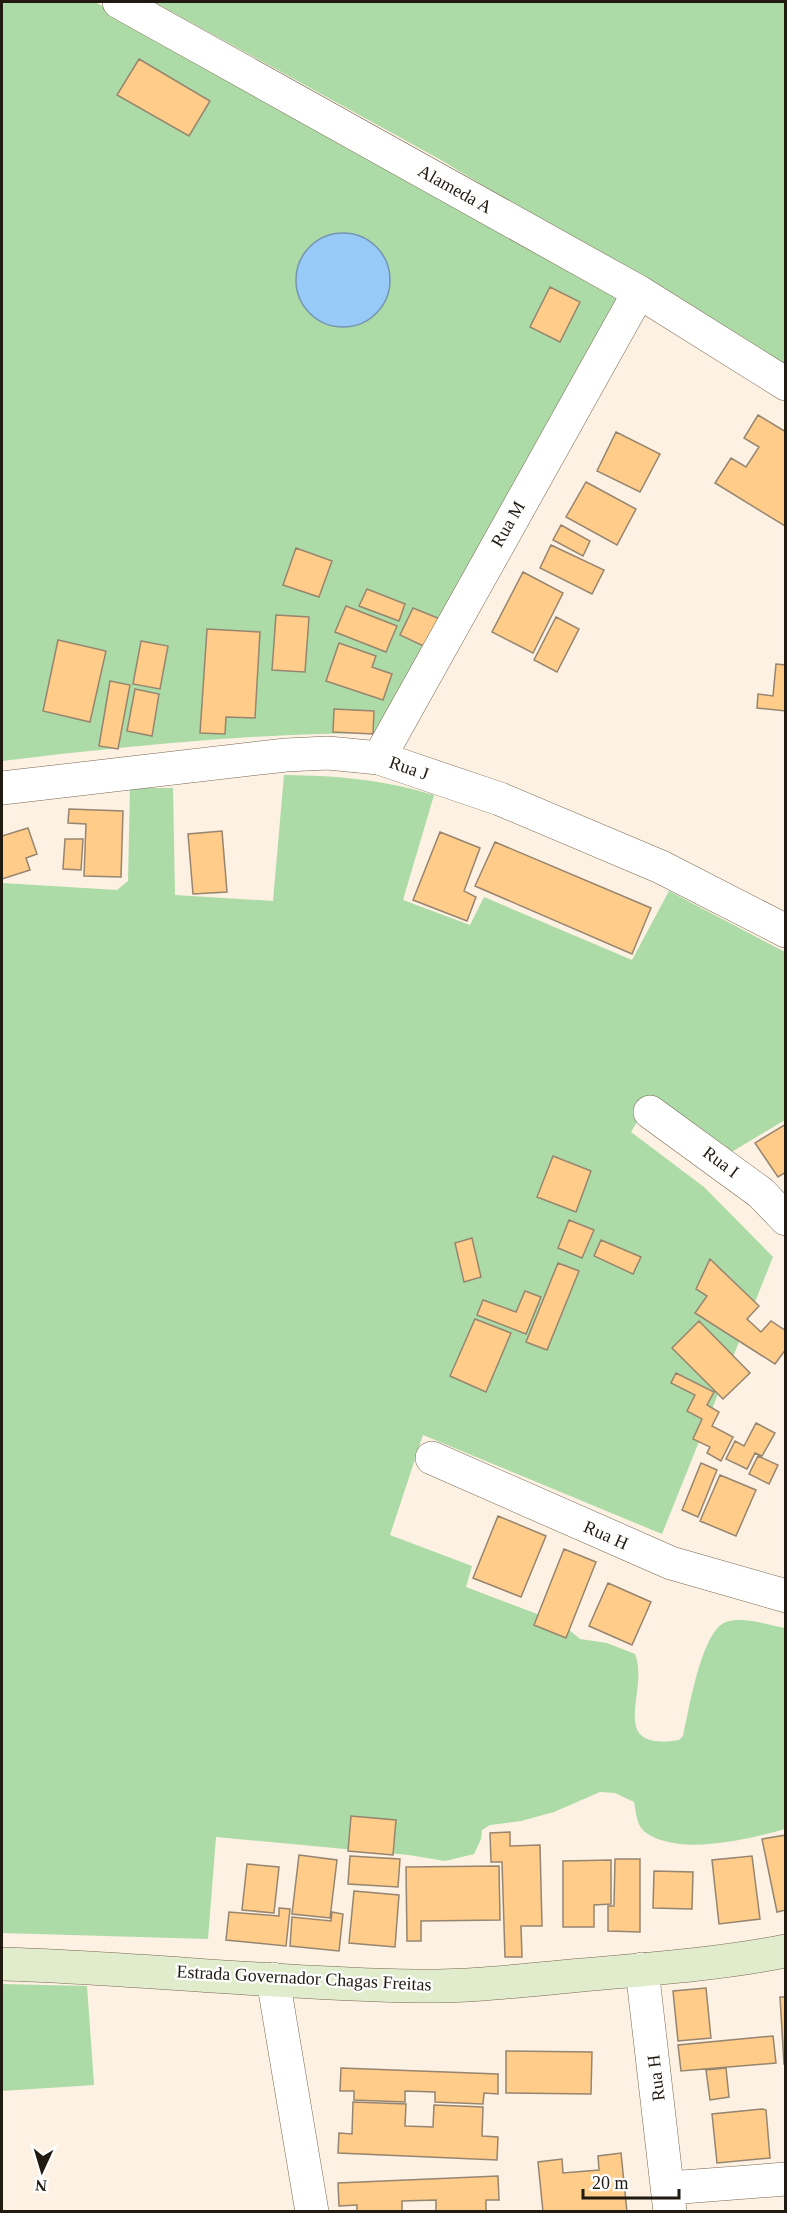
<svg xmlns="http://www.w3.org/2000/svg" width="787" height="2213" font-family="Georgia,serif">
  <rect width="100%" height="100%" fill="#fcf1e2"/>
  <path fill="#acdba7" d="M2,2H95L619,297L382,733C254,733 128,746 2,761Z
    M154,2H785V369L441,160Z
    M284,775C341,776 379,779 434,795L403,900L470,925L484,897L632,960L669,891L785,952V1120L725,1156L650,1101L631,1132L704,1187L773,1257L662,1534L423,1435L390,1535L472,1566L466,1587L561,1623L580,1639L607,1643L635,1654C650,1691 605,1752 679,1740L683,1736C689,1711 701,1631 726,1622C743,1616 768,1625 785,1628V1829C749,1839 678,1857 645,1832C636,1825 636,1811 634,1802L615,1793L600,1792L554,1812L521,1821L490,1825L482,1830L481,1839L474,1854L445,1861L409,1855L216,1837L208,1939L2,1933V883L117,890L128,881L130,788H173L175,895L273,901Z
    M2,1984L87,1986L94,2085L2,2091Z"/>
  <path fill="#98caf7" stroke="#7495b2" stroke-width="1.5" d="M296 280a47 47 0 1 1 94 0a47 47 0 1 1-94 0Z"/>
  <path fill="#ffcc89" stroke="#97856f" stroke-width="1.5" d="M139,59L210,101L189,136L117,95Z
    M550,287L580,302L560,342L530,327Z
    M758,415L786,432L785,526L715,483L731,458L746,467L759,447L744,438Z
    M616,432L660,454L640,492L597,471Z
    M586,482L636,509L617,545L566,517Z
    M561,525L590,541L583,556L553,540Z
    M551,545L604,570L592,594L540,568Z
    M296,548L332,561L319,597L283,585Z
    M523,572L563,593L533,653L492,632Z
    M367,589L405,604L399,621L359,606Z
    M346,606L397,626L386,652L335,632Z
    M413,608L445,621L432,650L400,635Z
    M276,615L309,617L305,672L272,670Z
    M556,617L579,629L557,672L534,660Z
    M207,629L260,632L255,718L226,717L225,734L200,733Z
    M58,640L106,651L90,722L43,711Z
    M141,641L168,646L160,689L133,684Z
    M339,643L376,656L372,667L392,674L383,700L326,681Z
    M776,664L786,665V711L757,708L758,694L773,696Z
    M110,681L130,685L118,749L99,746Z
    M135,689L159,694L152,736L127,731Z
    M334,709L374,711L373,734L333,732Z
    M69,809L123,811L121,877L84,876L86,824L68,823Z
    M28,828L37,854L26,858L30,870L2,879V836Z
    M222,831L227,892L193,894L188,834Z
    M440,832L480,848L464,891L476,897L467,921L413,900Z
    M65,839H83L81,870L63,869Z
    M495,842L651,908L632,954L475,886Z
    M786,1124V1172L778,1177L755,1143Z
    M553,1156L591,1171L576,1212L537,1197Z
    M569,1220L594,1230L582,1258L558,1248Z
    M472,1238L481,1277L464,1282L455,1243Z
    M601,1240L641,1257L633,1274L594,1256Z
    M710,1259L759,1306L747,1319L761,1332L771,1321L786,1331V1349L775,1364L695,1313L707,1296L696,1289Z
    M558,1263L579,1271L547,1350L526,1342Z
    M525,1291L541,1297L526,1334L477,1315L483,1300L516,1312Z
    M475,1319L511,1333L486,1392L450,1376Z
    M699,1321L750,1373L723,1399L672,1348Z
    M676,1373L714,1392L707,1405L719,1412L712,1426L733,1437L721,1461L707,1453L710,1447L693,1439L702,1419L687,1411L695,1395L671,1383Z
    M756,1423L775,1433L762,1456L755,1453L747,1469L726,1459L735,1441L744,1446Z
    M758,1456L778,1465L769,1484L749,1474Z
    M701,1463L717,1470L698,1517L682,1510Z
    M720,1475L756,1490L736,1536L700,1521Z
    M498,1516L546,1536L521,1597L473,1578Z
    M564,1549L596,1562L566,1638L534,1625Z
    M608,1583L651,1602L632,1645L589,1626Z
    M351,1816L396,1820L393,1855L348,1851Z
    M510,1832V1846L540,1845L542,1926H521L522,1957H505L502,1862H491L490,1833Z
    M786,1835V1910L777,1912L762,1839Z
    M299,1855L337,1860L330,1918L292,1914Z
    M350,1856L400,1859L398,1887L348,1884Z
    M752,1856L760,1919L719,1924L712,1860Z
    M615,1859H640V1932L608,1931V1906H614Z
    M611,1860V1904L594,1905V1927H563V1861Z
    M247,1864L279,1867L274,1913L242,1910Z
    M499,1866L500,1920L421,1921V1941H407L406,1867Z
    M654,1871L693,1872L692,1909L653,1908Z
    M354,1891L399,1895L395,1947L349,1943Z
    M279,1908L290,1909L286,1946L226,1940L229,1912L279,1916Z
    M332,1912L343,1914L339,1951L290,1946L292,1917L331,1921Z
    M706,1988L711,2038L678,2041L673,1991Z
    M780,1997H786V2064H784Z
    M773,2036L776,2063L681,2071L678,2045Z
    M506,2051L592,2052L591,2094L506,2093Z
    M341,2068L498,2074V2094L484,2093L483,2104L435,2102V2092L405,2091V2102L354,2100V2091H340Z
    M726,2068L729,2097L710,2100L706,2070Z
    M353,2102L406,2104L405,2126L433,2127L434,2105L483,2107L482,2136L498,2137L497,2160L338,2153L339,2133L352,2134Z
    M762,2109L766,2110L770,2158L717,2163L712,2114Z
    M621,2153L627,2212H543L538,2162L562,2159L563,2173L599,2170L598,2156Z
    M498,2176L499,2200H486V2211L436,2212V2200L402,2201V2212H357V2205L339,2206L338,2183Z"/>
  <g fill="none" stroke-linecap="round" stroke-linejoin="round">
    <defs>
      <path id="minor" d="M119,2L639,292L786,384
        M379,758L639,292
        M2,788L286,755L328,753L379,758L500,799L661,867L786,931
        M650,1112L761,1193L786,1219
        M432,1458L671,1563L786,1596
        M642,1969L670,2212
        M273,1979L312,2212
        M669,2188L786,2179"/>
      <path id="secondary" d="M2,1964C139,1968 277,1984 415,1986C470,1987 527,1980 582,1975C650,1969 719,1964 786,1951"/>
    </defs>
    <use href="#minor" stroke="#786751" stroke-width="34"/>
    <use href="#secondary" stroke="#786751" stroke-width="34"/>
    <use href="#minor" stroke="#fff" stroke-width="33"/>
    <use href="#secondary" stroke="#e1eccd" stroke-width="33"/>
  </g>
  <g text-anchor="middle" dominant-baseline="central" stroke-width="4.5" stroke-linejoin="round" paint-order="stroke">
    <g font-size="18" fill="#211a11" stroke="#fff">
      <text transform="translate(455 189) rotate(29)">Alameda A</text>
      <text transform="translate(508 524) rotate(-60)">Rua M</text>
      <text transform="translate(409 768) rotate(19)">Rua J</text>
      <text transform="translate(721 1162) rotate(37)">Rua I</text>
      <text transform="translate(606 1535) rotate(24)">Rua H</text>
      <text transform="translate(304 1978) rotate(3)">Estrada Governador Chagas Freitas</text>
      <text transform="translate(656 2078) rotate(-97)">Rua H</text>
    </g>
  </g>
  <rect width="787" height="2213" fill="none" stroke="#211a11" stroke-width="6"/>
  <g transform="translate(42 2171) rotate(184)" stroke="#ffffff" stroke-width="4.5" paint-order="stroke">
  <path d="M0-4.5L10 22L0 15L-10 22Z" fill="#211a11"/>
  <text y="-9" font-size="16" font-weight="bold" text-anchor="middle" fill="#211a11">N</text>
  </g>
  <path d="M583 2189v9h96v-9" fill="none" stroke="#211a11" stroke-width="3"/>
  <text x="592" y="2189" font-size="18" fill="#211a11" stroke="#ffffff" stroke-width="4.5" paint-order="stroke">20 m</text>
</svg>
